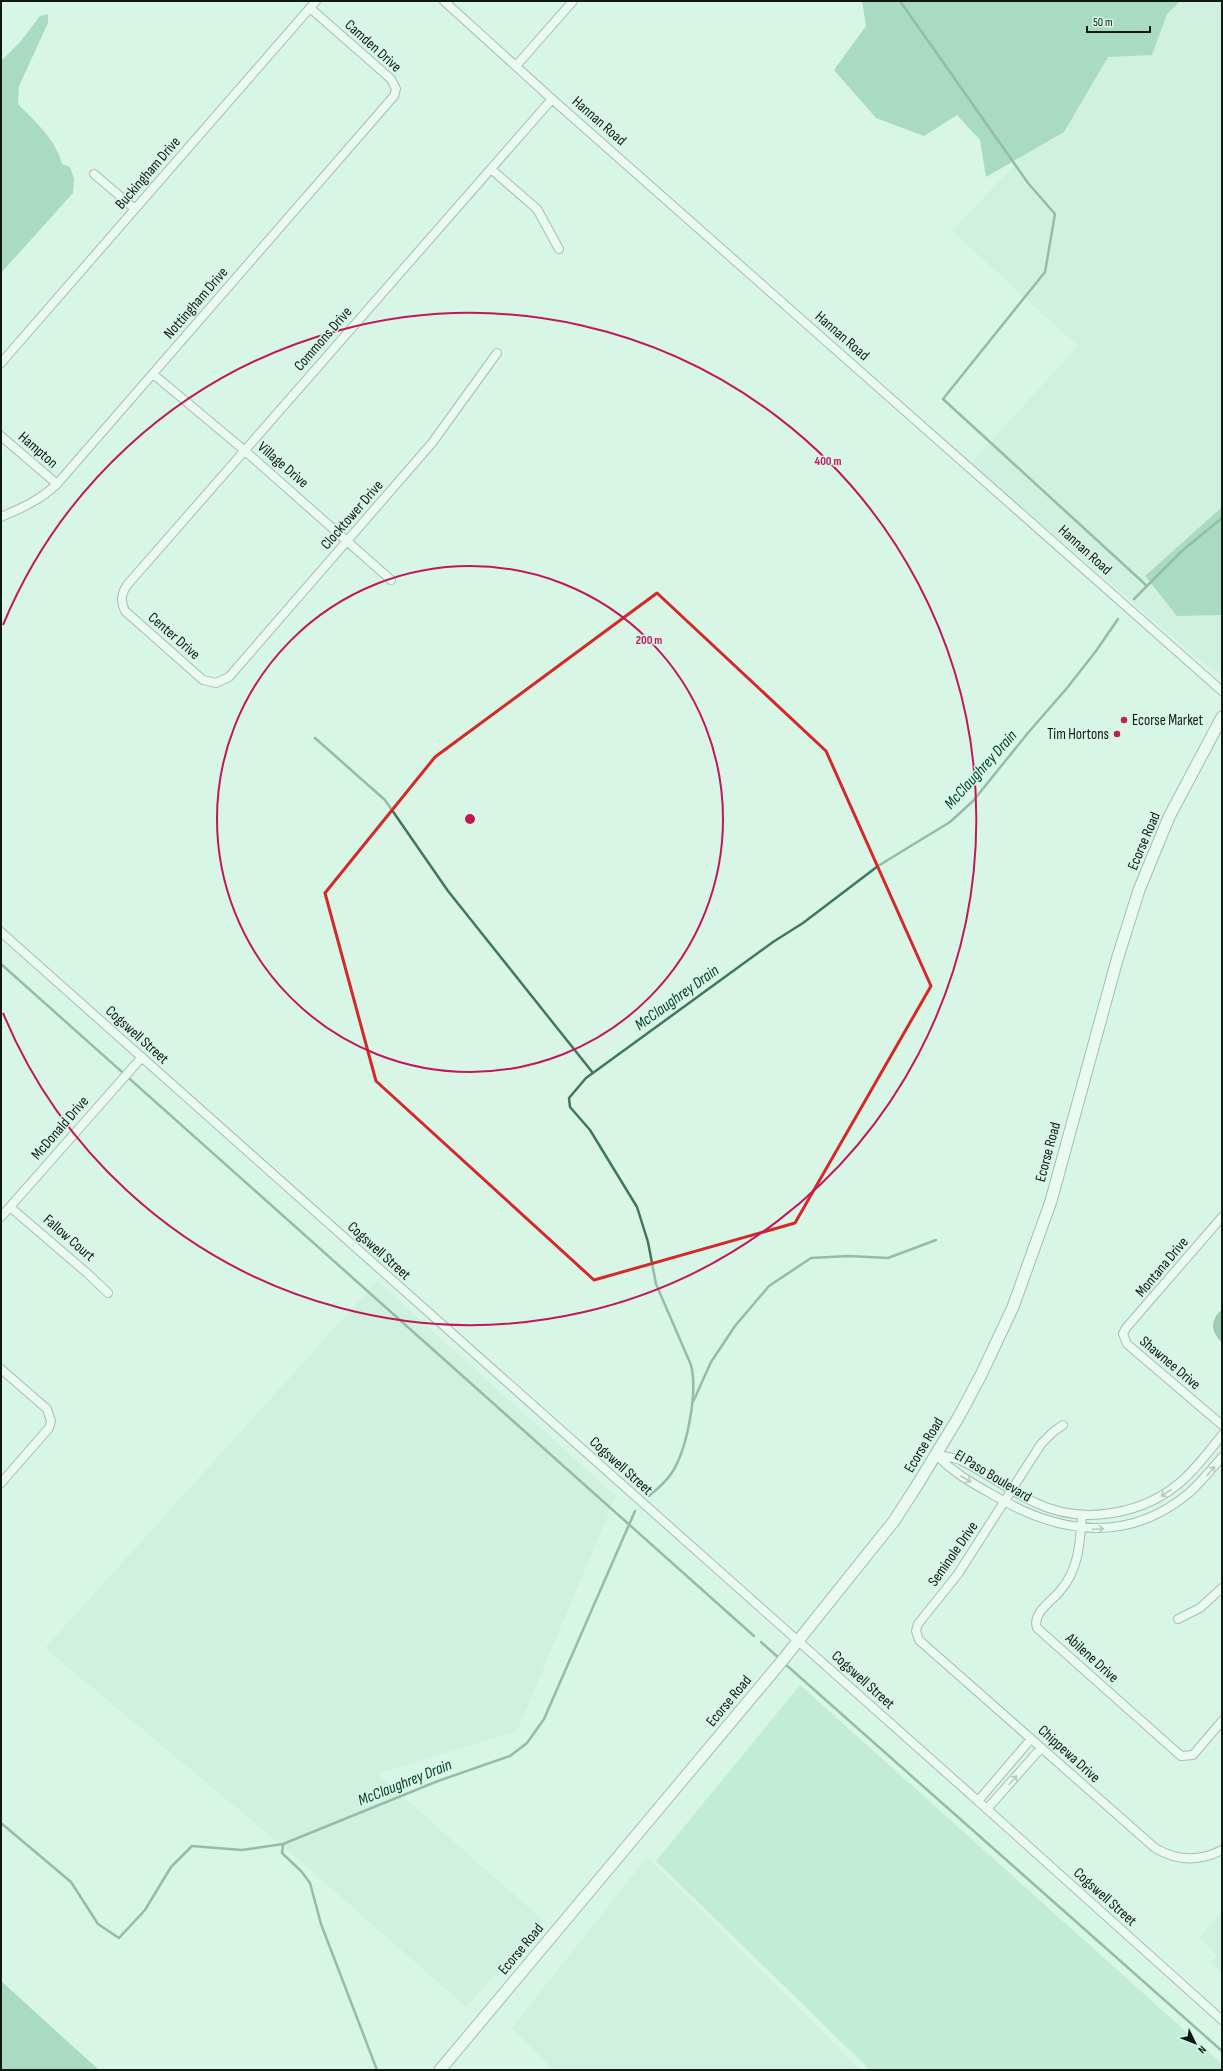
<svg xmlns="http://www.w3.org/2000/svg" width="1223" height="2071" font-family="'Sofia Sans Condensed',sans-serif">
  <rect width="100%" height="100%" fill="#d8f5e6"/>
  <path fill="#c6ecd8" d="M974,1H1222V673L1212,670L1183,646L971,463L1078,346L952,231L1076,99Z
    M377,1281L616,1496L517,1731L377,1774L544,1921L466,2007L299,1860L45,1648Z
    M647,1857L861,2070H554L512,2028Z
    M1222,1911V1973L1210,1962L1217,1955L1199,1938Z"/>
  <path fill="#a9e0c5" d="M800,1685L1220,2062L1222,2070H870L656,1861Z"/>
  <path fill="#6fbb97" d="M862,1H1180L1167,14L1152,55L1108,57L1064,132L986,177L980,140L957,115L924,136L876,118L834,70L866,26Z
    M48,14V23L19,86L18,104C35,121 56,140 62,164L70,167L74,179L73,193L1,273V61L21,41L40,16Z
    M1222,507V615L1177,616L1145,576Z
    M1,1981L99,2070H1Z"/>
  <path fill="#55a07e" stroke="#40785e" d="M1222,1310V1342C1211,1331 1211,1320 1222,1310Z"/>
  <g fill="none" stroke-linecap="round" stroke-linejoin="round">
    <path stroke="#40785e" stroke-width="2.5" d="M900,1L1028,183L1055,214L1045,272L943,399L1147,586
      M1134,599L1183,550L1222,518
      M315,738L385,800L448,891L593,1073
      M1,964L754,1636
      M693,1402L711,1362L735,1326L769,1286L811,1258L848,1256L888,1258L936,1240
      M649,1496C657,1489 665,1483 671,1474C687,1451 698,1392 691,1365L656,1284L648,1242L637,1207L590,1130L570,1107L569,1098L586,1078L773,942L803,923L878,866L950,822L973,801L1027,734L1067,688L1096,651L1118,619
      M761,1642L780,1659
      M784,1663L1222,2051
      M1,1823L71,1882L98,1924L119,1938L145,1910L171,1867L192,1846L242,1850L283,1844L438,1781L510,1756L527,1743L544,1719L635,1511
      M283,1845L282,1853L301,1871L310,1883L321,1924L377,2070"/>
    <defs>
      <path id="minor" d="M444,1L552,99L1222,691
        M516,66L573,1
        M491,169L537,209L559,249
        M94,174L135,209
        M497,353L432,443L229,677L216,683L203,680L125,611C120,601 121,593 128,584L552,99
        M1,363L316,1
        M153,374L244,450L391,580
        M1,436L57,484
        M1,517C22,508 40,500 57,484L394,96L396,89L391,79L310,8
        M1,932L978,1801L1222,2020
        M10,1207L87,1273L108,1293
        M1,1217L142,1057
        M1222,1217L1126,1328L1123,1334L1127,1344L1222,1425
        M1,1369L47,1409L51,1421L49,1428L1,1483
        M1063,1425L1053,1432L1041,1444L958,1574L918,1624L916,1631L919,1640L1155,1848C1177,1861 1199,1862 1222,1850
        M936,1455C955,1474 972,1483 995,1496C1059,1534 1128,1544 1189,1493C1201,1482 1211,1470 1222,1457
        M936,1455C943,1456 953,1457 960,1460C985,1472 1008,1490 1034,1502C1082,1526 1145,1515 1184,1479C1198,1466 1210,1450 1222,1435
        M1082,1515C1080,1543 1079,1569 1060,1591C1051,1602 1032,1613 1037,1628L1181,1756L1193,1755L1222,1721
        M1178,1619L1200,1608L1222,1588
        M978,1801L1031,1739
        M987,1809L1041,1748"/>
      <path id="major" d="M440,2070L782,1661L894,1521L916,1487L958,1418L981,1375L1013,1307L1051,1201L1117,960L1139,890L1169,817L1222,717"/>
    </defs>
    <use href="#minor" stroke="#617b6e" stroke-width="10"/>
    <use href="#major" stroke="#617b6e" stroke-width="13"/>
    <use href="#minor" stroke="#fff" stroke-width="8"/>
    <use href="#major" stroke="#fff" stroke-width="11"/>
  </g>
  <defs><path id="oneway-shaft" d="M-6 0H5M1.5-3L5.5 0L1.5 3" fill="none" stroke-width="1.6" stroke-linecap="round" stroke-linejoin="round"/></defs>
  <g stroke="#939896">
    <use href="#oneway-shaft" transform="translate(1211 1471) rotate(-49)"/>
    <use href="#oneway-shaft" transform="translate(966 1479) rotate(30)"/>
    <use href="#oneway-shaft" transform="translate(1166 1493) rotate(147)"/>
    <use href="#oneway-shaft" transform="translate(1098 1529) rotate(-3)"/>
    <use href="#oneway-shaft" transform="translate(1013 1780) rotate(-48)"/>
  </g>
  <path d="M0 0H1223V2071H0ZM657,593L826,751L931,986L795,1223L594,1280L376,1081L325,893L435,757Z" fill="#d8f5e6" fill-opacity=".55" fill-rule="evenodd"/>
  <path fill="none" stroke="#d62828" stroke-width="3" stroke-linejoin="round" d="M657,593L826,751L931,986L795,1223L594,1280L376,1081L325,893L435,757Z"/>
  <g fill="none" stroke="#c2185b" stroke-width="2">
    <circle cx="470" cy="819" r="253"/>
    <path d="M3 625A506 506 0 1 1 3 1013"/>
  </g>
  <g fill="#b8274a" stroke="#d8f5e6" stroke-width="1.5">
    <circle cx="1124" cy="720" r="4"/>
    <circle cx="1117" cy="734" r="4"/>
  </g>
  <g text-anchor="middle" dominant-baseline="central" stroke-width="3" stroke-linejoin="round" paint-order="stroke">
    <g font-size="15" fill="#101a15" stroke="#d8f5e6">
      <text transform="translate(373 46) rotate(42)">Camden Drive</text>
      <text transform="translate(599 121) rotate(41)">Hannan Road</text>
      <text transform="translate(148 173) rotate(-49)">Buckingham Drive</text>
      <text transform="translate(196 303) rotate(-49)">Nottingham Drive</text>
      <text transform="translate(842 336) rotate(41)">Hannan Road</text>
      <text transform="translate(323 339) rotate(-49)">Commons Drive</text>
      <text transform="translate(38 450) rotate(41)">Hampton</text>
      <text transform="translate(283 465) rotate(41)">Village Drive</text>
      <text transform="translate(352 515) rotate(-49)">Clocktower Drive</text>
      <text transform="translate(1085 550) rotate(42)">Hannan Road</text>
      <text transform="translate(174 636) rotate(41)">Center Drive</text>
      <text transform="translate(1144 841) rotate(-67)">Ecorse Road</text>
      <text transform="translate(137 1035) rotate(42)">Cogswell Street</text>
      <text transform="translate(60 1128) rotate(-49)">McDonald Drive</text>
      <text transform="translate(1048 1152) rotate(-75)">Ecorse Road</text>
      <text transform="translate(69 1238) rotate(41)">Fallow Court</text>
      <text transform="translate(379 1251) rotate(42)">Cogswell Street</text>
      <text transform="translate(1162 1267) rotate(-50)">Montana Drive</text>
      <text transform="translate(1170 1363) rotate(40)">Shawnee Drive</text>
      <text transform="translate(924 1445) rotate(-59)">Ecorse Road</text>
      <text transform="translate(621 1466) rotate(42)">Cogswell Street</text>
      <text transform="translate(993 1476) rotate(31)">El Paso Boulevard</text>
      <text transform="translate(953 1554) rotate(-55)">Seminole Drive</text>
      <text transform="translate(1092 1658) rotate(42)">Abilene Drive</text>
      <text transform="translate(863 1680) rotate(42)">Cogswell Street</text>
      <text transform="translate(729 1701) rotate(-50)">Ecorse Road</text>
      <text transform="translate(1069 1754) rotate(42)">Chippewa Drive</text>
      <text transform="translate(1105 1897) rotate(42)">Cogswell Street</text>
      <text transform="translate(521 1949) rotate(-50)">Ecorse Road</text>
    </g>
    <g font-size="15" fill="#101a15" stroke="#d8f5e6" text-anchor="start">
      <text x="1132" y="720">Ecorse Market</text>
      <text x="1109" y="734" text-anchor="end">Tim Hortons</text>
    </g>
    <g font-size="16" font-style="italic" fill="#00412a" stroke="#d8f5e6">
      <text transform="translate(981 770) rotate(-48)">McClaughrey Drain</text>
      <text transform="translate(677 998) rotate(-36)">McClaughrey Drain</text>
      <text transform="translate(405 1783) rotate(-22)">McClaughrey Drain</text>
    </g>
  </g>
  <circle cx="470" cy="819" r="6" fill="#c2185b" stroke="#d8f5e6" stroke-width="2"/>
  <g font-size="12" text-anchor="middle" font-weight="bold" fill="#c2185b" stroke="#d8f5e6" stroke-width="3" stroke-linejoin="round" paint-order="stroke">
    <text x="828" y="465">400 m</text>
    <text x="649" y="644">200 m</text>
  </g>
  <rect width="1223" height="2071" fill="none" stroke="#101a15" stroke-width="4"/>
  <g transform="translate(1195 2043) rotate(133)" stroke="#d8f5e6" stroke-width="3" paint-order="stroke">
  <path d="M0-3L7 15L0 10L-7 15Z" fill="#101a15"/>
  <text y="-6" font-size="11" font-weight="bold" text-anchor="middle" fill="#101a15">N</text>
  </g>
  <path d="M1087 26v6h63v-6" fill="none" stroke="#101a15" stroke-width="2"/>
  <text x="1093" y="26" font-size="12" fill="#101a15" stroke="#d8f5e6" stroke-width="3" paint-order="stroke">50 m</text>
</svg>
